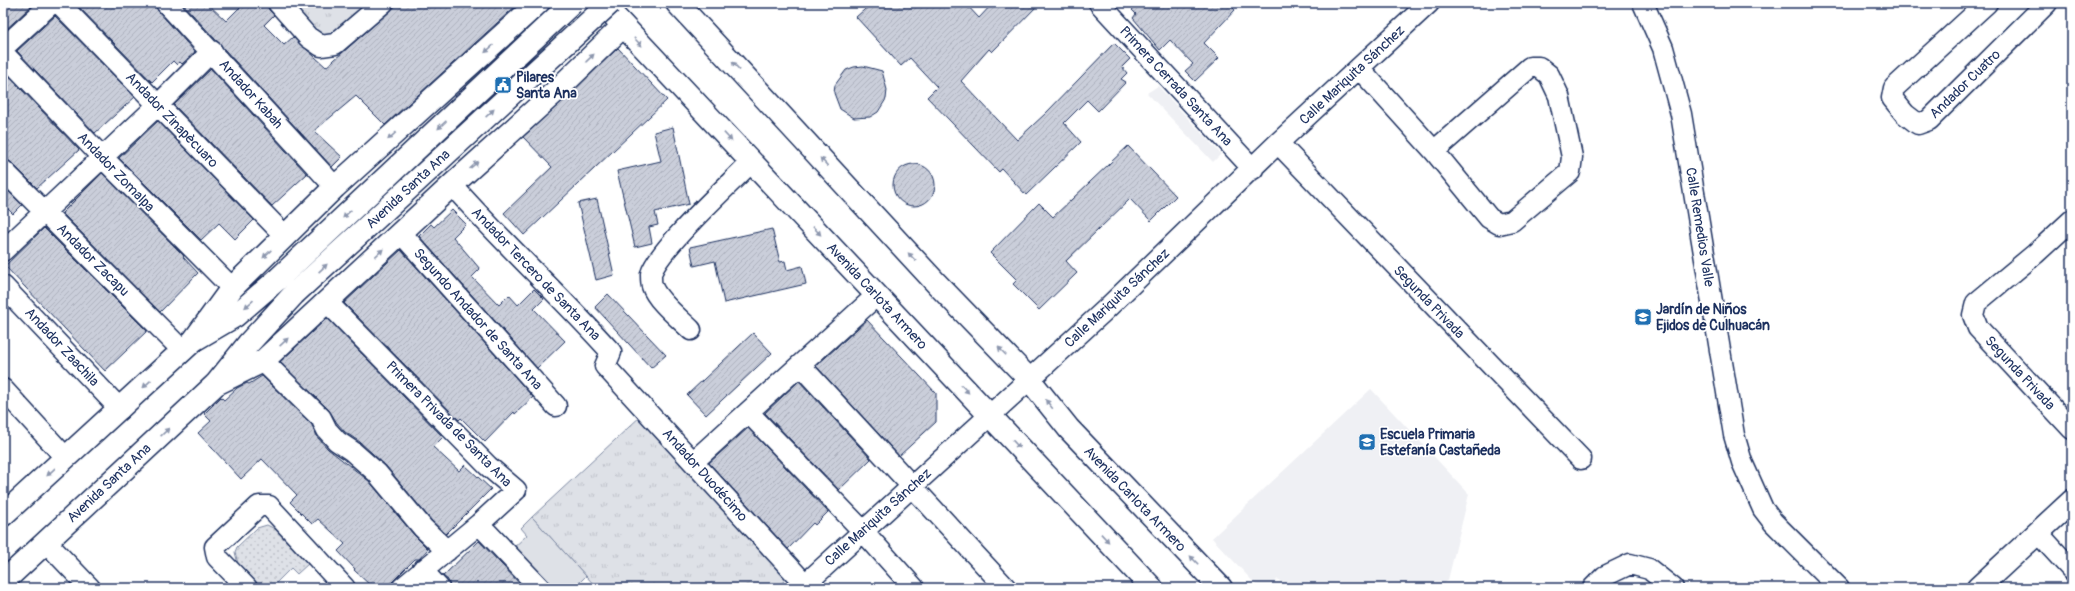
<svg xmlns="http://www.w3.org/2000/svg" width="2075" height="591" font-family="Pangolin,sans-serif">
  <defs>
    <pattern id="grass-dots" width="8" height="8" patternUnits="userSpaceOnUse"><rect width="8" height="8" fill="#dee1e7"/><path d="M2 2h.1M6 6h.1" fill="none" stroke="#bec1c9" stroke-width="1.8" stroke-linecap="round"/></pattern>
    <pattern id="park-tufts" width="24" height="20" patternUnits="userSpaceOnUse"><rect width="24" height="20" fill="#dee1e7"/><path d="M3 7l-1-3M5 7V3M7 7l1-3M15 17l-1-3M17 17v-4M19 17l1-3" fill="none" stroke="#bec1c9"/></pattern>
    <pattern id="building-hatch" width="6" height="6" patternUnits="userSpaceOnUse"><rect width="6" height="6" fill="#caceda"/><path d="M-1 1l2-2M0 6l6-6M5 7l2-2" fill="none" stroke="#adb1be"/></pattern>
  </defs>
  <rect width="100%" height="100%" fill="#fff"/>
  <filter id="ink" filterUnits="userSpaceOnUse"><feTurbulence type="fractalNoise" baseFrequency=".025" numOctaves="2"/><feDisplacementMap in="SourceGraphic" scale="8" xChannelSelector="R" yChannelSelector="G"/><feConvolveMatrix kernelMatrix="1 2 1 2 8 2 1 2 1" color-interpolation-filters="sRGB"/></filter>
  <g filter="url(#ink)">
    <path fill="#eff0f4" d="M1158,86L1221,154L1213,162L1147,93Z
      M1371,389L1469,494L1448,580L1440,588H1286L1278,579L1268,588H1259L1212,538Z"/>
    <path fill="url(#grass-dots)" stroke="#7c88a2" d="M267,525L275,529L308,564L297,574L291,568L271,588H261L238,564L235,552L237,547L257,528Z"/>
    <path fill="url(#park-tufts)" stroke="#7c88a2" d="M290,3H370L327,38L318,34Z
      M643,414L792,574L776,588H597L532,517Z"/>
    <path fill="#dee1e7" stroke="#7c88a2" d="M532,517L586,576L574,588H543L509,552L527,535L521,528Z"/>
    <path fill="url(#building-hatch)" stroke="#1b2f5e" d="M3,3H35L3,32Z
      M75,3H155L158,11L195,52L182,64L180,62L177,65L173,61L152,82Z
      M182,3H207L226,21L244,3H267L269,10L274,15L264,25L284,45L293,37L326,67L399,3H519L385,125L356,96L314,131L342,157L332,167Z
      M872,3H965L979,18L993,3H1040L992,52L989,49L961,81L1017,140L1046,113L1114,43L1130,59L1122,67L1127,73L1121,79L1126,82L1098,111L1087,100L1064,123L1081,142L1026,195L1002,169L999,172L927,97L937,87L910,58L901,66L856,17Z
      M1139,3H1228L1235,10L1204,43L1219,58L1195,81L1185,71L1193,64L1170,40L1160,50L1133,18L1136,14L1132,10Z
      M55,16L135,97L95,133L17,51Z
      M618,48L667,100L524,235L504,213L552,167L523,137Z
      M863,66L882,71L887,90L886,99L878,112L870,117L854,118L840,109L834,93L835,85L846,70L854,67Z
      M211,69L307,174L272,206L174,105Z
      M3,70L79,150L37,188L11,162L3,159Z
      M158,121L254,220L235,239L219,223L201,240L119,158Z
      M673,127L689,204L655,212L658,225L649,227L652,243L635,247L617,171L661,161L654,132Z
      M1128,146L1176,196L1151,221L1130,199L1066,261L1077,273L1039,310L1013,284L1017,280L990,253L1039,203L1053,217Z
      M893 185a21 21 0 1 1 42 0a21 21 0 1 1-42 0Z
      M102,173L184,256L183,257L198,273L160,312L62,213Z
      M3,186L22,205L13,214L3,204Z
      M597,199L614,275L596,280L578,203Z
      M452,210L466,224L453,237L480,269L472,277L499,305L509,295L518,305L534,289L544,299L534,309L565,341L537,368L419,236L431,224L434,227Z
      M44,228L147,331L105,371L5,266Z
      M772,229L780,262L785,261L787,270L802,266L806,284L724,303L715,261L694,266L690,247Z
      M401,250L533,397L515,414L514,412L485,442L461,418L459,420L344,303Z
      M608,294L666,355L651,368L595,307Z
      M327,318L443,437L433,447L459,471L465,465L491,489L446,534L431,520L386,466L360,442L345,432L337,423L329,410L280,362Z
      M867,320L936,393V422L899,456L816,366Z
      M753,333L772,353L706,415L687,395Z
      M262,376L312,425L318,438L328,449L369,481L414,535L428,549L419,559H415L386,588H373L354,570L355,569L338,551L345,544L318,519L312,524L290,502L297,495L262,459L241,479L198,433L211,421L204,414L221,397L224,400L237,388L247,383L249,384Z
      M799,381L871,459L839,490L765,413Z
      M748,428L828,512L815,525L813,523L788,549L709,463Z
      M479,541L524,588H450L448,580L443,576Z"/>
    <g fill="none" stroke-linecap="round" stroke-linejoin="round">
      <defs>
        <path id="street" d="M59,3L285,236
          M166,3L335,187
          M278,3L308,37L321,46L335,44L383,3
          M1099,3L1253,169
          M1643,3L1663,48L1681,114L1734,435L1742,462L1763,509L1773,522L1839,588
          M1987,3L1894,88L1892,98L1905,114L1918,124L1929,120L2047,3
          M3,48L52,3
          M3,53L102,157L232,288
          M1359,68L1434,151L1489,218L1499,224L1512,221L1570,172L1572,157L1559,96L1549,75L1539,67H1530L1434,151
          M1278,143L1581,459
          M3,170L183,351
          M452,185C503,243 560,295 611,352L605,366L805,584
          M2072,220L2035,254L1976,303L1973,315L1978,328L2072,429
          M401,233L556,406
          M3,251L158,105L212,51
          M3,286L120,409
          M327,302L488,466L516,490L479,524L402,588
          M691,330C680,319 657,301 652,286C651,284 651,277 651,274C658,249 730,184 751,162
          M263,361L321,418L327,430L337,441L352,451L377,473L423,528L447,551
          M800,365L1006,588
          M3,389L66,458
          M748,412L862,530L914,588
          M693,462L877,295
          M479,524L540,588
          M2038,533L2072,570
          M46,542L90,588
          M422,570L439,588
          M247,588L217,557L215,547L259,506H269L345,588
          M801,588L1103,312L1278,143L1429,3
          M1593,588L1605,576L1630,564L1649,569L1673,588"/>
        <path id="secondary" d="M194,340L232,288L335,187L538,3
          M216,384L263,361L452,185L556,91L623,26
          M3,515L194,340L235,316L278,279
          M3,582L216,384L248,344L294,294
          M1978,588L2072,501"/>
        <path id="primary" d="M602,3L1152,588
          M677,3L937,284L1029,379L1069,429L1221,588"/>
      </defs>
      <use href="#street" stroke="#1b2f5e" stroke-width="23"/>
      <use href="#secondary" stroke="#1b2f5e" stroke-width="25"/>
      <use href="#primary" stroke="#1b2f5e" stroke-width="25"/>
      <use href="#street" stroke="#fff" stroke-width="20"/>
      <use href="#secondary" stroke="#fff" stroke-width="22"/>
      <use href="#primary" stroke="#fff" stroke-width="22"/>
      <defs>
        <path id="secondary-bridge" d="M278,279L572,3
          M294,294L610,3"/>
      </defs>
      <use href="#secondary-bridge" stroke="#1b2f5e" stroke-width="25" stroke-linecap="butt"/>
      <use href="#secondary-bridge" stroke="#fff" stroke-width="22"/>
    </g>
    <defs><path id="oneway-solid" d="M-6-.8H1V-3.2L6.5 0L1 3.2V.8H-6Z"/></defs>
    <g fill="#8d97ae">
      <use href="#oneway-solid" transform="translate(638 42) rotate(46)"/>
      <use href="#oneway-solid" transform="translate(489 49) rotate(138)"/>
      <use href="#oneway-solid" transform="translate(590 58) rotate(-44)"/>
      <use href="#oneway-solid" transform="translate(736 66) rotate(-133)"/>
      <use href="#oneway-solid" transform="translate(490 113) rotate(-43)"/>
      <use href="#oneway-solid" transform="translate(442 125) rotate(137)"/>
      <use href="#oneway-solid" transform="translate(392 136) rotate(138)"/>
      <use href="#oneway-solid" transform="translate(728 137) rotate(47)"/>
      <use href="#oneway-solid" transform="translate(824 162) rotate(-133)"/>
      <use href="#oneway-solid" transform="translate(474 165) rotate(-42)"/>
      <use href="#oneway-solid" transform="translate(347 214) rotate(137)"/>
      <use href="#oneway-solid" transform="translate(817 231) rotate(47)"/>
      <use href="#oneway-solid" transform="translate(379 253) rotate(-43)"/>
      <use href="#oneway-solid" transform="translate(267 254) rotate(136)"/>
      <use href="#oneway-solid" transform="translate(912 257) rotate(-133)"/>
      <use href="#oneway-solid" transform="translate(323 268) rotate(-43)"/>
      <use href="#oneway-solid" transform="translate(249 304) rotate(139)"/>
      <use href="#oneway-solid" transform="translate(284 342) rotate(-43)"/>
      <use href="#oneway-solid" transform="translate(1002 351) rotate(-134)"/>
      <use href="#oneway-solid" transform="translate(147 384) rotate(137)"/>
      <use href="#oneway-solid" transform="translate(965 389) rotate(47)"/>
      <use href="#oneway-solid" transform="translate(1049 404) rotate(-129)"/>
      <use href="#oneway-solid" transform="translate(165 432) rotate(-43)"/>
      <use href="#oneway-solid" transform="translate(1016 444) rotate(47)"/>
      <use href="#oneway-solid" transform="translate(51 472) rotate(137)"/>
      <use href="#oneway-solid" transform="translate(1105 538) rotate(47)"/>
      <use href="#oneway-solid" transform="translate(1194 560) rotate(-134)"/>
    </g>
  </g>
  <defs>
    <symbol id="civic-square" viewBox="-11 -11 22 22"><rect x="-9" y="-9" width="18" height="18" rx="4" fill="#1f6fb2" stroke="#fff"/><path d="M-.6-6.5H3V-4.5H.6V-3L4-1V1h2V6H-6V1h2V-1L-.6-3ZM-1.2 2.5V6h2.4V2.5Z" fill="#fff"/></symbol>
    <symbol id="school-square" viewBox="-11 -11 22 22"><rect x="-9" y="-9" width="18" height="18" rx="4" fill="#1f6fb2" stroke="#fff"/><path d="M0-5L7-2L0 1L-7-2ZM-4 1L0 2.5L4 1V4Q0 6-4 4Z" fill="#fff"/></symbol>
  </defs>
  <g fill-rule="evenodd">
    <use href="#civic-square" x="493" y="75" width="20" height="20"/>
    <use href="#school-square" x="1633" y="307" width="20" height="20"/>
    <use href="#school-square" x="1357" y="432" width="20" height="20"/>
  </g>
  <g text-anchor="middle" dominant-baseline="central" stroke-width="3.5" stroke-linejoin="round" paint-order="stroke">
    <g font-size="14" fill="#1b2f5e" stroke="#fff">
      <text transform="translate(1352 75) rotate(-43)">Calle Mariquita Sánchez</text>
      <text transform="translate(1965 84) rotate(-44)">Andador Cuatro</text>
      <text transform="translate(1176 86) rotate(47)">Primera Cerrada Santa Ana</text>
      <text transform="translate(251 94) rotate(48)">Andador Kabah</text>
      <text transform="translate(172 120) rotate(46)">Andador Zinapècuaro</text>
      <text transform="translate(116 172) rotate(46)">Andador Zomalpa</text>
      <text transform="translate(408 189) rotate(-43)">Avenida Santa Ana</text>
      <text transform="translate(1700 227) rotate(81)">Calle Remedios Valle</text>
      <text transform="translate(93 260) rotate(45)">Andador Zacapu</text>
      <text transform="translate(536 274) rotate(46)">Andador Tercero de Santa Ana</text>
      <text transform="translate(877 296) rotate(47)">Avenida Carlota Armero</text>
      <text transform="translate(1117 298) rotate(-43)">Calle Mariquita Sánchez</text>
      <text transform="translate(1429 302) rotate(46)">Segunda Privada</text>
      <text transform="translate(478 319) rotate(48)">Segundo Andador de Santa Ana</text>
      <text transform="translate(62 347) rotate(47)">Andador Zaachila</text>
      <text transform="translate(2020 373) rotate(47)">Segunda Privada</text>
      <text transform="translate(449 424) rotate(45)">Primera Privada de Santa Ana</text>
      <text transform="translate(705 475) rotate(48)">Andador Duodécimo</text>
      <text transform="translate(109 483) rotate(-43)">Avenida Santa Ana</text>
      <text transform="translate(1135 499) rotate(46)">Avenida Carlota Armero</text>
      <text transform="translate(878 517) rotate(-42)">Calle Mariquita Sánchez</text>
    </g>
    <g font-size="14" font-weight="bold" fill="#1b2f5e" stroke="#fff" text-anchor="start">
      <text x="516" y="77">Pilares<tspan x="516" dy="16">Santa Ana</tspan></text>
      <text x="1656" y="309">Jardín de Niños<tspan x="1656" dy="16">Ejidos de Culhuacán</tspan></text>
      <text x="1380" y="434">Escuela Primaria<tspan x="1380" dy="16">Estefanía Castañeda</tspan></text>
    </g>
  </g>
  <rect width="2075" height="591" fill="none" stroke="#fff" stroke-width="16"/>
  <rect x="8" y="8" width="2059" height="575" fill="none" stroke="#1b2f5e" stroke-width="1.5" filter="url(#ink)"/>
</svg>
